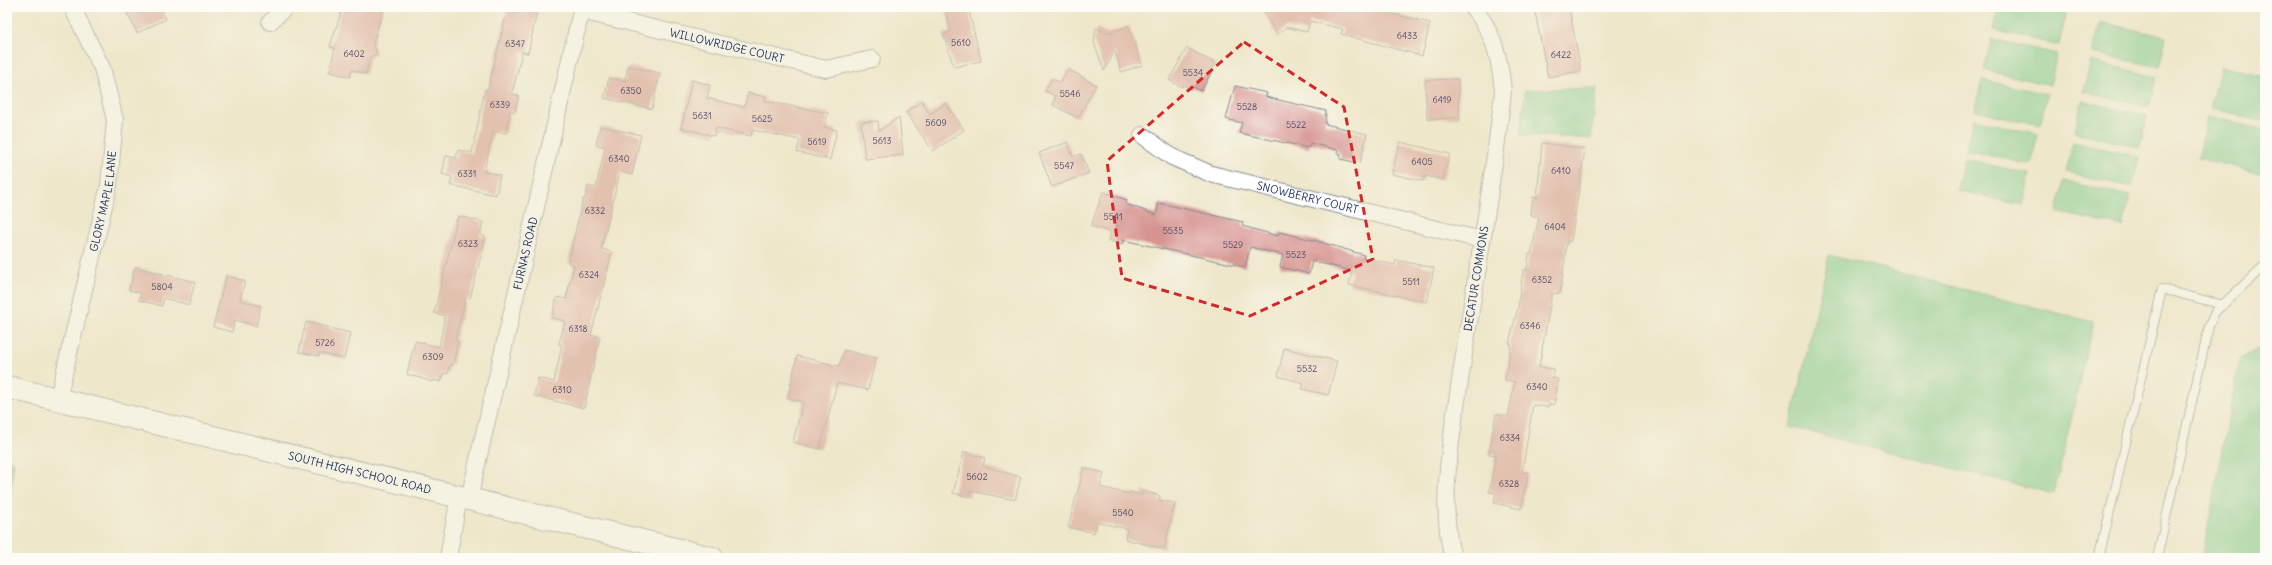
<svg xmlns="http://www.w3.org/2000/svg" width="2272" height="565" font-family="Delius,sans-serif">
  <rect width="100%" height="100%" fill="#fdfcf7"/>
  <filter id="ink" filterUnits="userSpaceOnUse"><feTurbulence type="fractalNoise" baseFrequency=".025" numOctaves="2"/><feDisplacementMap in="SourceGraphic" scale="8" xChannelSelector="R" yChannelSelector="G"/><feConvolveMatrix kernelMatrix="1 2 1 2 8 2 1 2 1" color-interpolation-filters="sRGB"/></filter>
  <filter id="wash" filterUnits="userSpaceOnUse"><feTurbulence type="fractalNoise" baseFrequency=".012" numOctaves="4" result="noise"/><feDisplacementMap in="SourceGraphic" scale="16" xChannelSelector="R" yChannelSelector="G"/><feGaussianBlur stdDeviation="0.9" result="paint"/><feColorMatrix in="noise" values="0 0 0 0 0 0 0 0 0 0 0 0 0 0 0 0 0 1.4 0 .05"/><feComposite in="paint" operator="in"/></filter>
  <g filter="url(#wash)">
    <rect width="100%" height="100%" fill="#eee7ca"/>
    <path fill="#77cc90" stroke="#497e77" d="M1998,7H2036L2066,14L2059,45L1993,30Z
      M2100,22L2166,37L2159,67L2093,53Z
      M1991,39L2057,54L2050,85L1984,70Z
      M2091,61L2156,77L2149,107L2084,92Z
      M2220,66L2265,77V121L2210,108Z
      M1982,80L2047,94L2040,125L1975,110Z
      M1597,88L1591,139L1521,135L1525,90Z
      M2082,101L2147,116L2140,147L2075,132Z
      M2208,116L2265,130V174L2198,158Z
      M1973,119L2038,134L2031,165L1966,150Z
      M2073,142L2139,157L2132,187L2066,172Z
      M1964,159L2030,174L2023,205L1957,190Z
      M2064,181L2130,196L2123,227L2057,212Z
      M1829,255L2093,322L2054,494L1790,427Z
      M2265,345V558H2202L2240,359Z"/>
    <path fill="#61b07a" stroke="#3e706c" d="M7,460L14,462L7,522Z"/>
    <g id="blocks">
      <path fill="#d6938f" d="M124,7H160L166,19L137,33Z
        M343,7H384L373,43L377,54L370,57L366,74L352,70L350,77L329,72L335,48L330,47Z
        M508,7H538L528,53L522,52L512,94L519,96L515,112L510,111L506,133L493,131L484,172L500,175L496,195L450,185L452,177L442,174L446,156L456,158L458,150L472,153L485,89H488Z
        M945,7H968L981,61L954,67L943,34L951,32Z
        M1261,7H1365L1430,23L1422,56L1341,34L1343,29L1310,21L1307,32L1286,27L1277,35Z
        M1534,7H1569L1581,71L1548,77Z
        M1129,26L1142,65L1121,72L1115,51L1104,71L1094,42L1096,28L1108,33Z
        M1187,48L1216,64L1201,91L1193,87L1191,89L1183,85L1182,87L1169,80Z
        M628,66L660,73L652,109L604,98L609,78L625,81Z
        M1068,69L1096,85L1078,118L1053,105L1055,96L1045,91L1052,78L1060,83Z
        M1458,79L1459,118L1427,119L1425,80Z
        M692,80L710,85L707,98L744,107L748,93L766,97L765,101L828,113L824,127L837,130L830,160L797,152L800,140L753,130L751,136L716,128L714,136L681,128Z
        M1235,86L1267,93L1266,97L1326,111L1325,124L1367,134L1360,163L1340,159L1341,154L1337,153L1338,150L1310,143L1309,148L1239,133L1242,123L1226,119Z
        M922,101L930,114L946,103L964,130L933,151L906,112Z
        M899,117L903,155L865,159L861,122L878,121L879,131Z
        M600,126L641,135L632,175L620,172L601,249L612,252L591,335L600,337L584,408L534,396L538,378L554,382L562,345L559,344L565,321L552,318L557,297L566,299L574,265L568,263L583,199H585L588,186L596,188L605,147L596,145Z
        M1068,142L1073,157L1081,154L1089,173L1052,187L1039,153Z
        M1400,142L1450,154L1443,180L1425,176L1423,181L1392,174Z
        M1542,143L1585,149L1571,241H1567L1560,294L1552,293L1539,367L1554,369L1552,378L1558,379L1554,405L1549,404L1548,407L1533,405L1522,472L1528,473L1521,509L1494,503L1496,493L1489,492L1496,455L1489,454L1496,414L1508,416L1515,382L1505,380L1511,344L1509,343L1518,307L1523,270H1527L1529,254L1531,255L1539,217L1531,215L1533,197L1537,198Z
        M1103,192L1127,200L1126,204L1156,215L1159,203L1243,222L1242,226L1278,236L1279,232L1317,241L1364,255L1363,258L1395,265L1396,260L1434,268L1427,302L1349,285L1352,271L1312,261L1309,274L1280,267L1283,255L1250,247L1245,267L1123,240L1122,245L1108,240L1111,232L1091,226Z
        M458,216L483,222L480,235L486,237L470,298L466,297L455,340L458,341L453,365H450L448,374L444,373L441,382L433,380V382L407,374L415,341L439,347L445,316L434,313Z
        M135,267L195,282L189,305L164,298L162,306L139,300L141,293L129,290Z
        M226,276L245,281L240,300L261,306L256,326L235,320L232,332L213,327Z
        M306,322L350,333L344,359L319,353V356L299,352Z
        M1284,348L1337,361L1328,395L1302,389L1304,383L1278,376Z
        M844,350L876,358L868,390L837,383L820,449L793,442L803,402L788,398L797,356L839,366Z
        M964,452L985,458L983,466L1021,477L1015,500L970,491L969,497L953,493Z
        M1084,468L1104,473L1100,487L1129,494L1130,492L1142,495L1143,491L1160,496L1159,500L1175,503L1164,549L1125,539L1127,529L1097,522L1094,533L1068,527Z"/>
    </g>
  </g>
  <g filter="url(#ink)">
    <use href="#blocks" fill-opacity="0" stroke="#848b94" stroke-width="1"/>
    <g fill="none" stroke-linecap="round" stroke-linejoin="round">
      <defs>
        <path id="lane" d="M2099,558L2162,289L2223,305
          M2157,558L2209,326L2215,312L2265,265"/>
        <g id="street">
          <path id="s1" d="M581,11L826,69L872,59"/>
          <path d="M270,22L286,7"/>
          <path id="s2" d="M1142,135L1172,157L1211,174L1482,240"/>
          <path id="s3" d="M58,399L109,185L115,120L102,68L72,7"/>
          <path id="s4" d="M469,499L582,7"/>
          <path d="M448,558L459,496"/>
          <path id="s5" d="M1453,558C1438,505 1452,435 1460,381C1474,284 1493,188 1503,91C1500,59 1494,31 1472,7"/>
        </g>
        <g id="secondary">
          <path id="s6" d="M7,387L712,558"/>
        </g>
      </defs>
      <use href="#lane" stroke="#848b94" stroke-width="10"/>
      <use href="#street" stroke="#848b94" stroke-width="18"/>
      <use href="#secondary" stroke="#848b94" stroke-width="24"/>
      <use href="#lane" stroke="#fff" stroke-width="8"/>
      <use href="#street" stroke="#fff" stroke-width="16"/>
      <use href="#secondary" stroke="#fff" stroke-width="22"/>
    </g>
  </g>
  <path d="M0 0H2272V565H0ZM1244,42L1344,107L1373,259L1250,316L1122,278L1107,161Z" fill="#eee7ca" fill-opacity=".55" fill-rule="evenodd"/>
  <path fill="none" stroke="#d62828" stroke-width="3" stroke-dasharray="8 5" stroke-linejoin="round" d="M1244,42L1344,107L1373,259L1250,316L1122,278L1107,161Z"/>
  <g text-anchor="middle" dominant-baseline="central" stroke-width="4" stroke-linejoin="round" paint-order="stroke">
    <g font-size="9" fill="#4a486a">
      <text x="1407" y="35">6433</text>
      <text x="961" y="42">5610</text>
      <text x="515" y="43">6347</text>
      <text x="354" y="53">6402</text>
      <text x="1561" y="54">6422</text>
      <text x="1193" y="72">5534</text>
      <text x="631" y="90">6350</text>
      <text x="1070" y="93">5546</text>
      <text x="1442" y="99">6419</text>
      <text x="500" y="104">6339</text>
      <text x="1247" y="106">5528</text>
      <text x="702" y="115">5631</text>
      <text x="762" y="118">5625</text>
      <text x="936" y="122">5609</text>
      <text x="1296" y="124">5522</text>
      <text x="882" y="140">5613</text>
      <text x="817" y="141">5619</text>
      <text x="619" y="158">6340</text>
      <text x="1422" y="161">6405</text>
      <text x="1064" y="165">5547</text>
      <text x="1561" y="170">6410</text>
      <text x="467" y="173">6331</text>
      <text x="595" y="210">6332</text>
      <text x="1113" y="216">5541</text>
      <text x="1555" y="226">6404</text>
      <text x="1173" y="230">5535</text>
      <text x="468" y="243">6323</text>
      <text x="1233" y="244">5529</text>
      <text x="1296" y="254">5523</text>
      <text x="589" y="274">6324</text>
      <text x="1542" y="279">6352</text>
      <text x="1411" y="281">5511</text>
      <text x="162" y="286">5804</text>
      <text x="1530" y="325">6346</text>
      <text x="578" y="328">6318</text>
      <text x="325" y="342">5726</text>
      <text x="433" y="356">6309</text>
      <text x="1307" y="368">5532</text>
      <text x="1537" y="386">6340</text>
      <text x="562" y="389">6310</text>
      <text x="1510" y="437">6334</text>
      <text x="977" y="476">5602</text>
      <text x="1509" y="483">6328</text>
      <text x="1123" y="512">5540</text>
    </g>
    <g font-size="11" fill="#1b2f5e" stroke="#fdfcf7">
      <text stroke="none"><textPath href="#s1" startOffset="150">WILLOWRIDGE COURT</textPath></text>
      <text stroke="none"><textPath href="#s2" startOffset="179">SNOWBERRY COURT</textPath></text>
      <text stroke="none"><textPath href="#s3" startOffset="203">GLORY MAPLE LANE</textPath></text>
      <text stroke="none"><textPath href="#s4" startOffset="252">FURNAS ROAD</textPath></text>
      <text stroke="none"><textPath href="#s5" startOffset="282">DECATUR COMMONS</textPath></text>
      <text stroke="none"><textPath href="#s6" startOffset="363">SOUTH HIGH SCHOOL ROAD</textPath></text>
    </g>
  </g>
  <rect width="2272" height="565" fill="none" stroke="#fdfcf7" stroke-width="24"/>
</svg>
